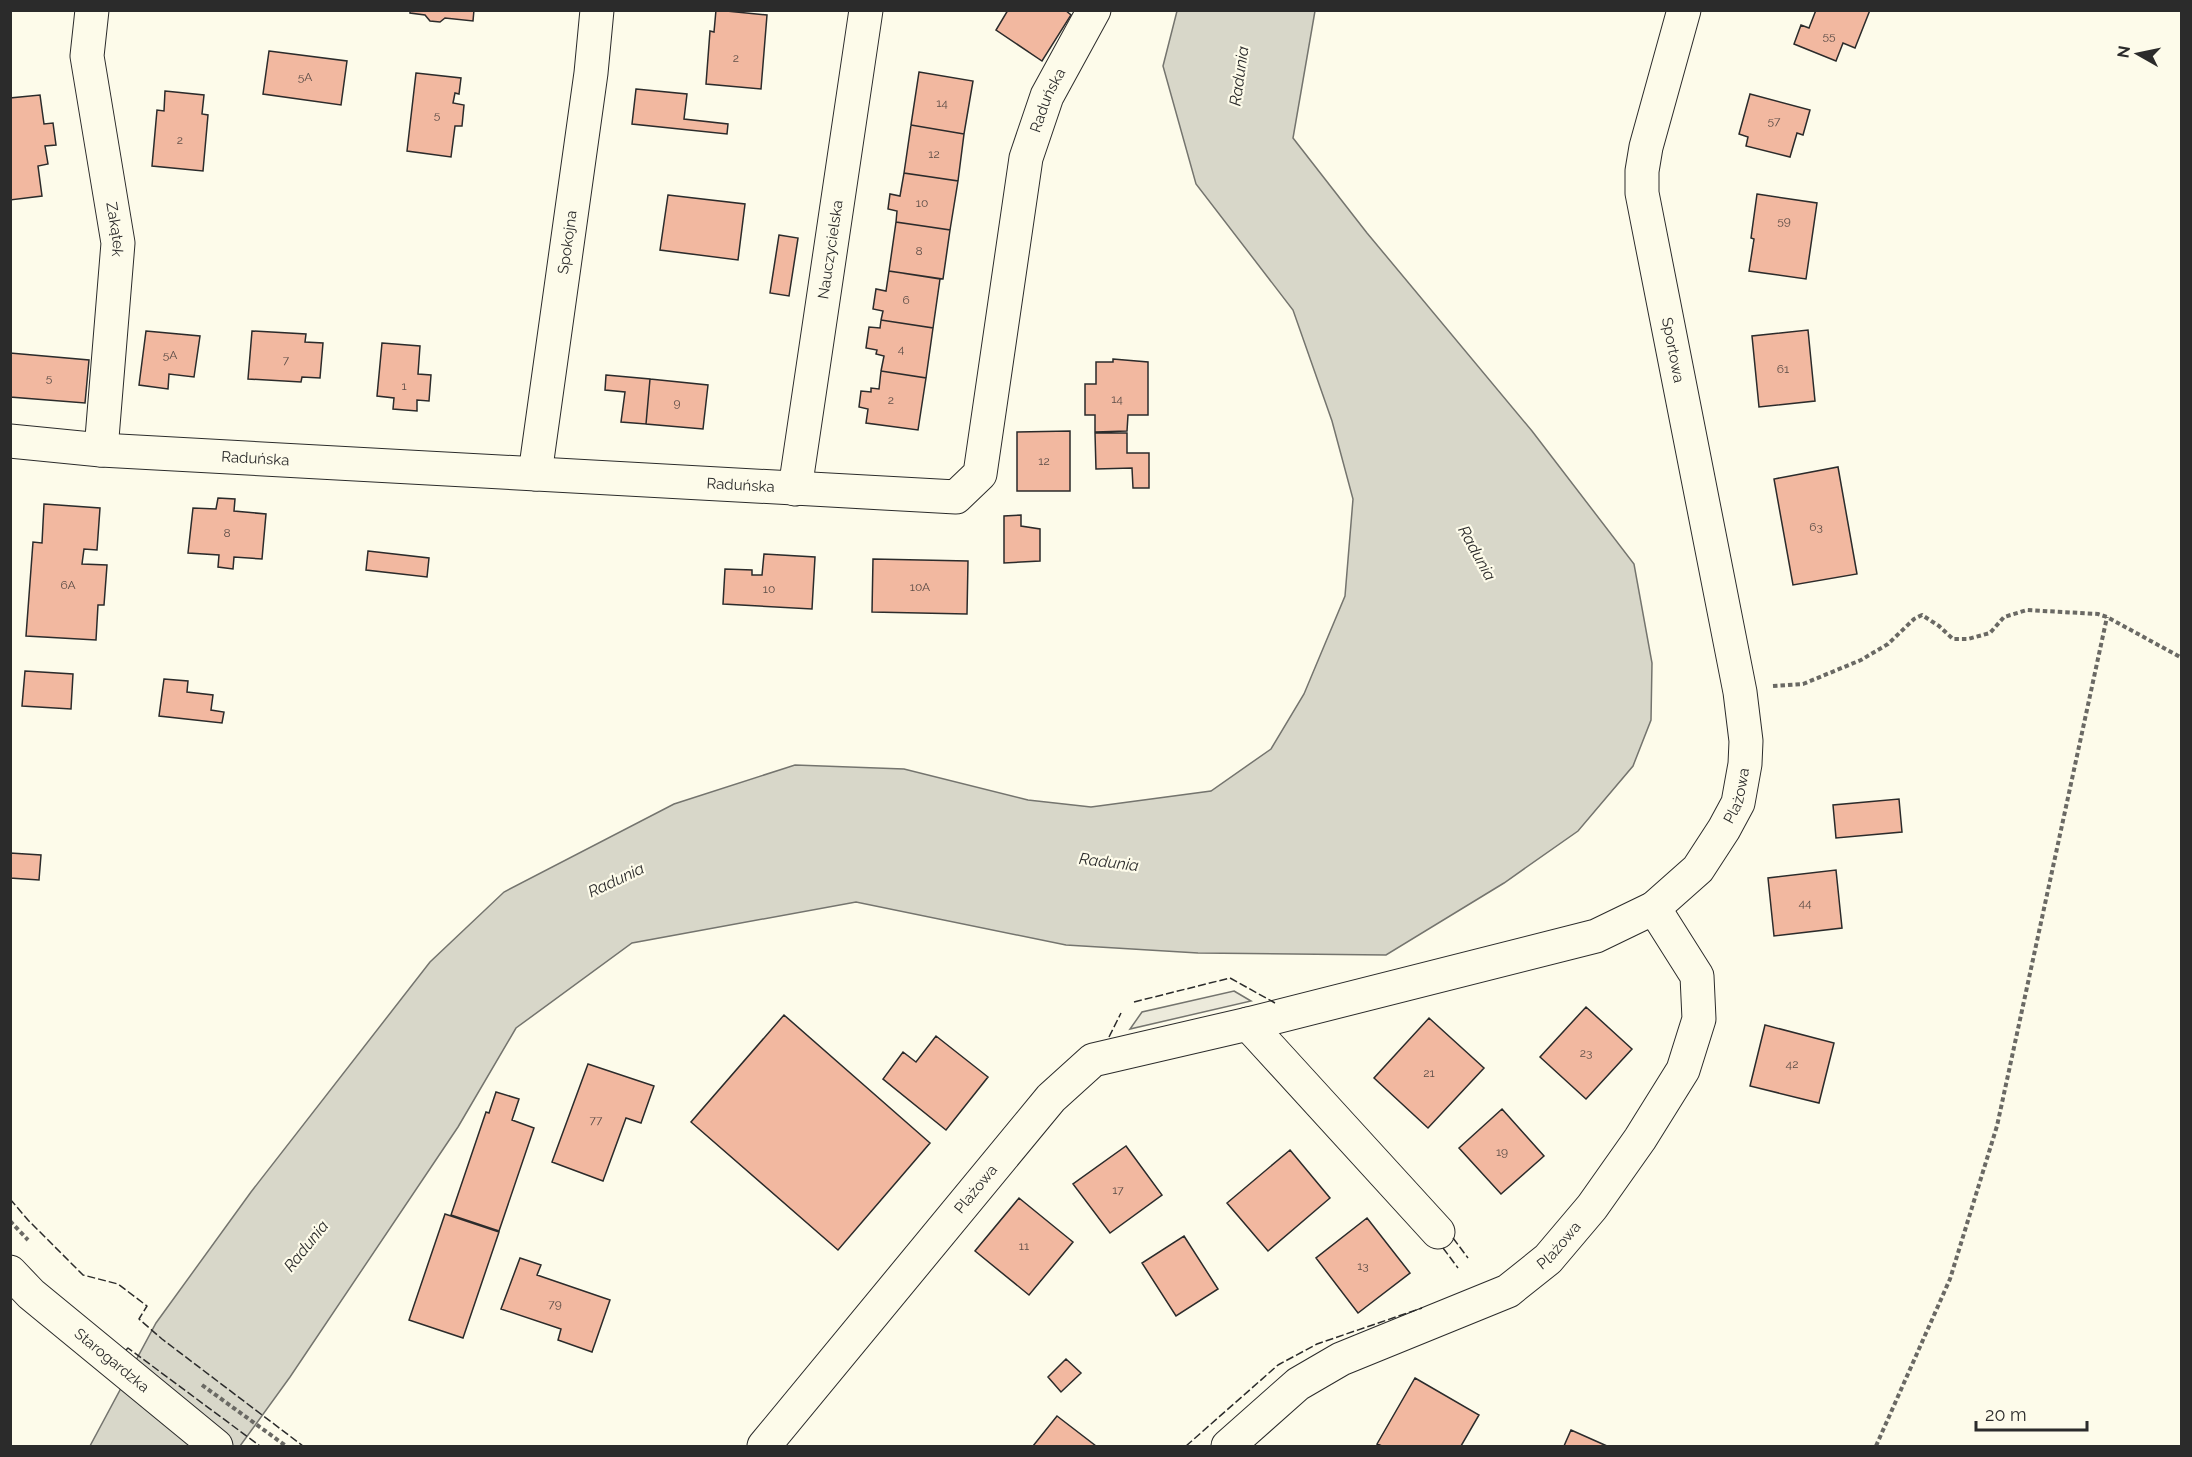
<svg xmlns="http://www.w3.org/2000/svg" width="2192" height="1457" font-family="Raleway,sans-serif">
  <rect width="100%" height="100%" fill="#fdfbea"/>
  <path fill="#eceadb" stroke="#74746e" stroke-width="1.5" d="M1234,991L1251,1001L1130,1029L1142,1012Z"/>
  <path fill="#d8d7c9" stroke="#74746e" stroke-width="1.5" d="M1177,11H1315L1293,138L1367,233L1532,431L1634,564L1652,663L1651,720L1633,766L1578,831L1504,883L1386,955L1198,953L1066,945L856,902L632,943L516,1028L458,1127L290,1377L240,1446H90L156,1323L251,1192L430,962L504,892L674,804L795,765L904,769L1028,800L1091,807L1211,791L1271,749L1304,694L1345,596L1353,499L1332,421L1293,310L1196,184L1163,66Z"/>
  <path fill="#f2b8a0" stroke="#2b2b2b" stroke-width="1.5" d="M410,10H474L473,21L445,18L440,22L430,21L425,15L410,13Z
    M716,10L767,15L761,89L706,84L710,31L714,32Z
    M1008,10H1065L1071,15L1042,61L996,30Z
    M1816,10H1870L1855,48L1843,43L1836,61L1794,44L1801,25L1809,28Z
    M269,51L347,61L341,105L263,94Z
    M919,72L973,81L964,134L911,125Z
    M416,73L461,78L459,94L455,93L453,103L464,105L462,126H455L451,157L407,151Z
    M636,89L687,94L684,119L728,124L727,134L632,124Z
    M165,91L204,95L202,114L208,115L203,171L152,166L157,110L164,111Z
    M1750,94L1810,110L1803,135L1797,133L1790,157L1746,146L1748,137L1739,134Z
    M40,95L44,124L53,123L56,145L45,146L48,164L38,166L42,196L10,200V98Z
    M911,125L964,134L958,181L904,173Z
    M904,173L958,181L950,230L896,222L897,211L888,209L890,194L900,196Z
    M1757,194L1817,203L1806,279L1749,271L1754,239L1751,238Z
    M668,195L745,204L738,260L660,250Z
    M896,222L950,230L943,279L889,271Z
    M779,235L798,238L789,296L770,293Z
    M889,271L940,279L933,328L881,320L883,311L873,309L876,289L886,291Z
    M881,320L933,328L926,378L881,371L884,356L876,354L877,350L866,348L869,327L880,328Z
    M1808,330L1815,401L1759,407L1752,336Z
    M146,331L200,336L194,377L169,374L168,389L139,385Z
    M252,331L306,334L305,342L323,343L320,378L302,377L301,382L248,379Z
    M382,343L420,346L418,374L431,375L429,401L417,400V411L393,409L394,398L377,396Z
    M10,353L89,360L85,403L10,397Z
    M1113,359L1148,362V415H1128L1127,431L1095,432V415H1085V384H1096V362H1113Z
    M881,371L926,378L918,430L866,423L868,409L859,407L861,391L871,392V388L879,389Z
    M606,375L650,379L646,424L621,422L625,392L605,390Z
    M650,379L708,385L703,429L646,424Z
    M1017,432L1070,431V491H1017Z
    M1095,433H1127V453H1149V488H1133L1132,468L1096,469Z
    M1838,467L1857,574L1793,585L1774,479Z
    M218,498L235,499L234,511L266,514L262,559L234,557L233,569L218,567L219,555L188,553L193,508L216,509Z
    M44,504L100,508L97,550L84,549L82,564L107,565L104,605H98L96,640L26,636L33,542L42,543Z
    M1021,515V526L1040,529V561L1004,563V516Z
    M368,551L429,558L427,577L366,570Z
    M764,554L815,557L812,609L723,604L725,569L752,570V575H762Z
    M873,559L968,561L967,614L872,612Z
    M25,671L73,674L71,709L22,706Z
    M164,679L188,681L187,692L213,695L211,710L224,712L222,723L159,716Z
    M1899,799L1902,832L1836,838L1833,805Z
    M10,853L41,855L39,880L10,878Z
    M1836,870L1842,928L1774,936L1768,878Z
    M1586,1007L1632,1049L1586,1099L1540,1057Z
    M784,1015L930,1143L838,1250L691,1122Z
    M1429,1018L1484,1068L1428,1128L1374,1078Z
    M1765,1025L1834,1043L1819,1103L1750,1086Z
    M936,1036L988,1077L946,1130L883,1079L903,1052L916,1062Z
    M588,1064L654,1086L641,1123L626,1118L603,1181L552,1162Z
    M496,1092L519,1099L512,1120L534,1128L499,1231L451,1215L486,1112L489,1113Z
    M1502,1109L1544,1156L1501,1194L1459,1148Z
    M1126,1146L1162,1195L1110,1233L1073,1184Z
    M1290,1150L1330,1198L1268,1251L1227,1203Z
    M1019,1198L1073,1242L1029,1295L975,1251Z
    M445,1214L499,1232L463,1338L409,1320Z
    M1367,1218L1410,1273L1358,1313L1316,1258Z
    M1184,1236L1218,1289L1176,1316L1142,1263Z
    M520,1258L541,1265L537,1275L610,1300L592,1352L558,1340L561,1329L501,1309Z
    M1066,1359L1081,1373L1061,1392L1048,1377Z
    M1415,1378L1479,1415L1461,1446H1382L1377,1444Z
    M1057,1416L1096,1446H1033Z
    M1571,1430L1607,1446H1564Z"/>
  <g fill="none" stroke-linecap="round" stroke-linejoin="round">
    <defs>
      <g id="street">
        <path id="s1" d="M92,10L87,56L118,243L101,450"/>
        <path id="s2" d="M10,441L101,450L956,497L980,474L1026,158L1047,96L1094,10"/>
        <path id="s3" d="M535,474L591,73L597,10"/>
        <path id="s4" d="M795,489L866,10"/>
        <path d="M1248,1024L1438,1232"/>
        <path id="s5" d="M764,1446L1051,1098L1093,1060L1248,1024L1596,936L1654,908L1698,869L1724,829L1738,803L1745,764L1746,741L1740,692L1642,193V171L1646,147L1684,10"/>
        <path id="s6" d="M1228,1446L1298,1384L1341,1359L1508,1291L1548,1259L1592,1207L1640,1139L1683,1070L1699,1019L1697,976L1654,908"/>
      </g>
      <g id="secondary">
        <path id="s7" d="M10,1272L31,1294L216,1446"/>
      </g>
    </defs>
    <use href="#street" stroke="#2b2b2b" stroke-width="35"/>
    <use href="#secondary" stroke="#2b2b2b" stroke-width="35"/>
    <path stroke="#6a6964" stroke-width="4" stroke-dasharray="4.5 3" stroke-linecap="butt" d="M1773,686L1803,684L1861,660L1888,644L1914,619L1922,615L1939,626L1953,639H1968L1990,633L2004,617L2027,610L2098,614L2107,617L2182,658
      M10,1221L28,1240
      M202,1385L286,1446
      M1876,1446L1950,1279L1997,1126L2107,617"/>
    <use href="#street" stroke="#fdfbea" stroke-width="33"/>
    <use href="#secondary" stroke="#fdfbea" stroke-width="33"/>
    <path stroke="#2b2b2b" stroke-width="1.5" stroke-dasharray="8 3" stroke-linecap="butt" d="M1134,1002L1230,978L1275,1003
      M1109,1037L1121,1013
      M10,1199L28,1220L83,1275L118,1284L147,1306L139,1319L162,1339L303,1446
      M1453,1238L1468,1258
      M1443,1248L1458,1268
      M126,1350L128,1348L260,1446
      M1186,1446L1278,1365L1317,1344L1422,1308"/>
  </g>
  <g text-anchor="middle" dominant-baseline="central" stroke-width="4.5" stroke-linejoin="round" paint-order="stroke">
    <g font-size="12" fill="#5d4e48">
      <text x="1829" y="36">55</text>
      <text x="736" y="58">2</text>
      <text x="305" y="77">5A</text>
      <text x="942" y="103">14</text>
      <text x="437" y="115">5</text>
      <text x="1774" y="121">57</text>
      <text x="180" y="140">2</text>
      <text x="934" y="154">12</text>
      <text x="922" y="203">10</text>
      <text x="1784" y="221">59</text>
      <text x="919" y="251">8</text>
      <text x="906" y="300">6</text>
      <text x="901" y="349">4</text>
      <text x="170" y="355">5A</text>
      <text x="286" y="360">7</text>
      <text x="1783" y="369">61</text>
      <text x="49" y="378">5</text>
      <text x="404" y="386">1</text>
      <text x="1117" y="399">14</text>
      <text x="891" y="400">2</text>
      <text x="677" y="403">9</text>
      <text x="1044" y="461">12</text>
      <text x="1816" y="527">63</text>
      <text x="227" y="533">8</text>
      <text x="68" y="585">6A</text>
      <text x="920" y="587">10A</text>
      <text x="769" y="589">10</text>
      <text x="1805" y="903">44</text>
      <text x="1586" y="1053">23</text>
      <text x="1792" y="1064">42</text>
      <text x="1429" y="1073">21</text>
      <text x="596" y="1120">77</text>
      <text x="1502" y="1152">19</text>
      <text x="1118" y="1190">17</text>
      <text x="1024" y="1246">11</text>
      <text x="1363" y="1266">13</text>
      <text x="555" y="1304">79</text>
    </g>
    <g font-size="15" fill="#2b2b2b" stroke="#fdfbea">
      <text stroke="none"><textPath href="#s2" startOffset="1362">Raduńska</textPath></text>
      <text stroke="none"><textPath href="#s1" startOffset="222">Zakątek</textPath></text>
      <text stroke="none"><textPath href="#s3" startOffset="234">Spokojna</textPath></text>
      <text stroke="none"><textPath href="#s4" startOffset="242">Nauczycielska</textPath></text>
      <text transform="translate(1673 350) rotate(79)">Sportowa</text>
      <text stroke="none"><textPath href="#s2" startOffset="246">Raduńska</textPath></text>
      <text stroke="none"><textPath href="#s2" startOffset="732">Raduńska</textPath></text>
      <text stroke="none"><textPath href="#s5" startOffset="1233">Plażowa</textPath></text>
      <text stroke="none"><textPath href="#s5" startOffset="333">Plażowa</textPath></text>
      <text stroke="none"><textPath href="#s6" startOffset="392">Plażowa</textPath></text>
      <text stroke="none"><textPath href="#s7" startOffset="135">Starogardzka</textPath></text>
    </g>
    <g font-size="16" font-style="italic" fill="#2b2b2b" stroke="#fdfbea">
      <text transform="translate(1239 76) rotate(-82)">Radunia</text>
      <text transform="translate(1477 553) rotate(61)">Radunia</text>
      <text transform="translate(1109 862) rotate(7)">Radunia</text>
      <text transform="translate(616 880) rotate(-25)">Radunia</text>
      <text transform="translate(306 1246) rotate(-51)">Radunia</text>
    </g>
  </g>
  <rect width="2192" height="1457" fill="none" stroke="#2b2b2b" stroke-width="24"/>
  <g transform="translate(2138 54) rotate(279)" stroke="#fdfbea" stroke-width="4.5" paint-order="stroke">
  <path d="M0-4.5L10 22L0 15L-10 22Z" fill="#2b2b2b"/>
  <text y="-9" font-size="16" font-weight="bold" text-anchor="middle" fill="#2b2b2b">N</text>
  </g>
  <path d="M1976 1421v9h111v-9" fill="none" stroke="#2b2b2b" stroke-width="3"/>
  <text x="1985" y="1421" font-size="18" fill="#2b2b2b" stroke="#fdfbea" stroke-width="4.5" paint-order="stroke">20 m</text>
</svg>
